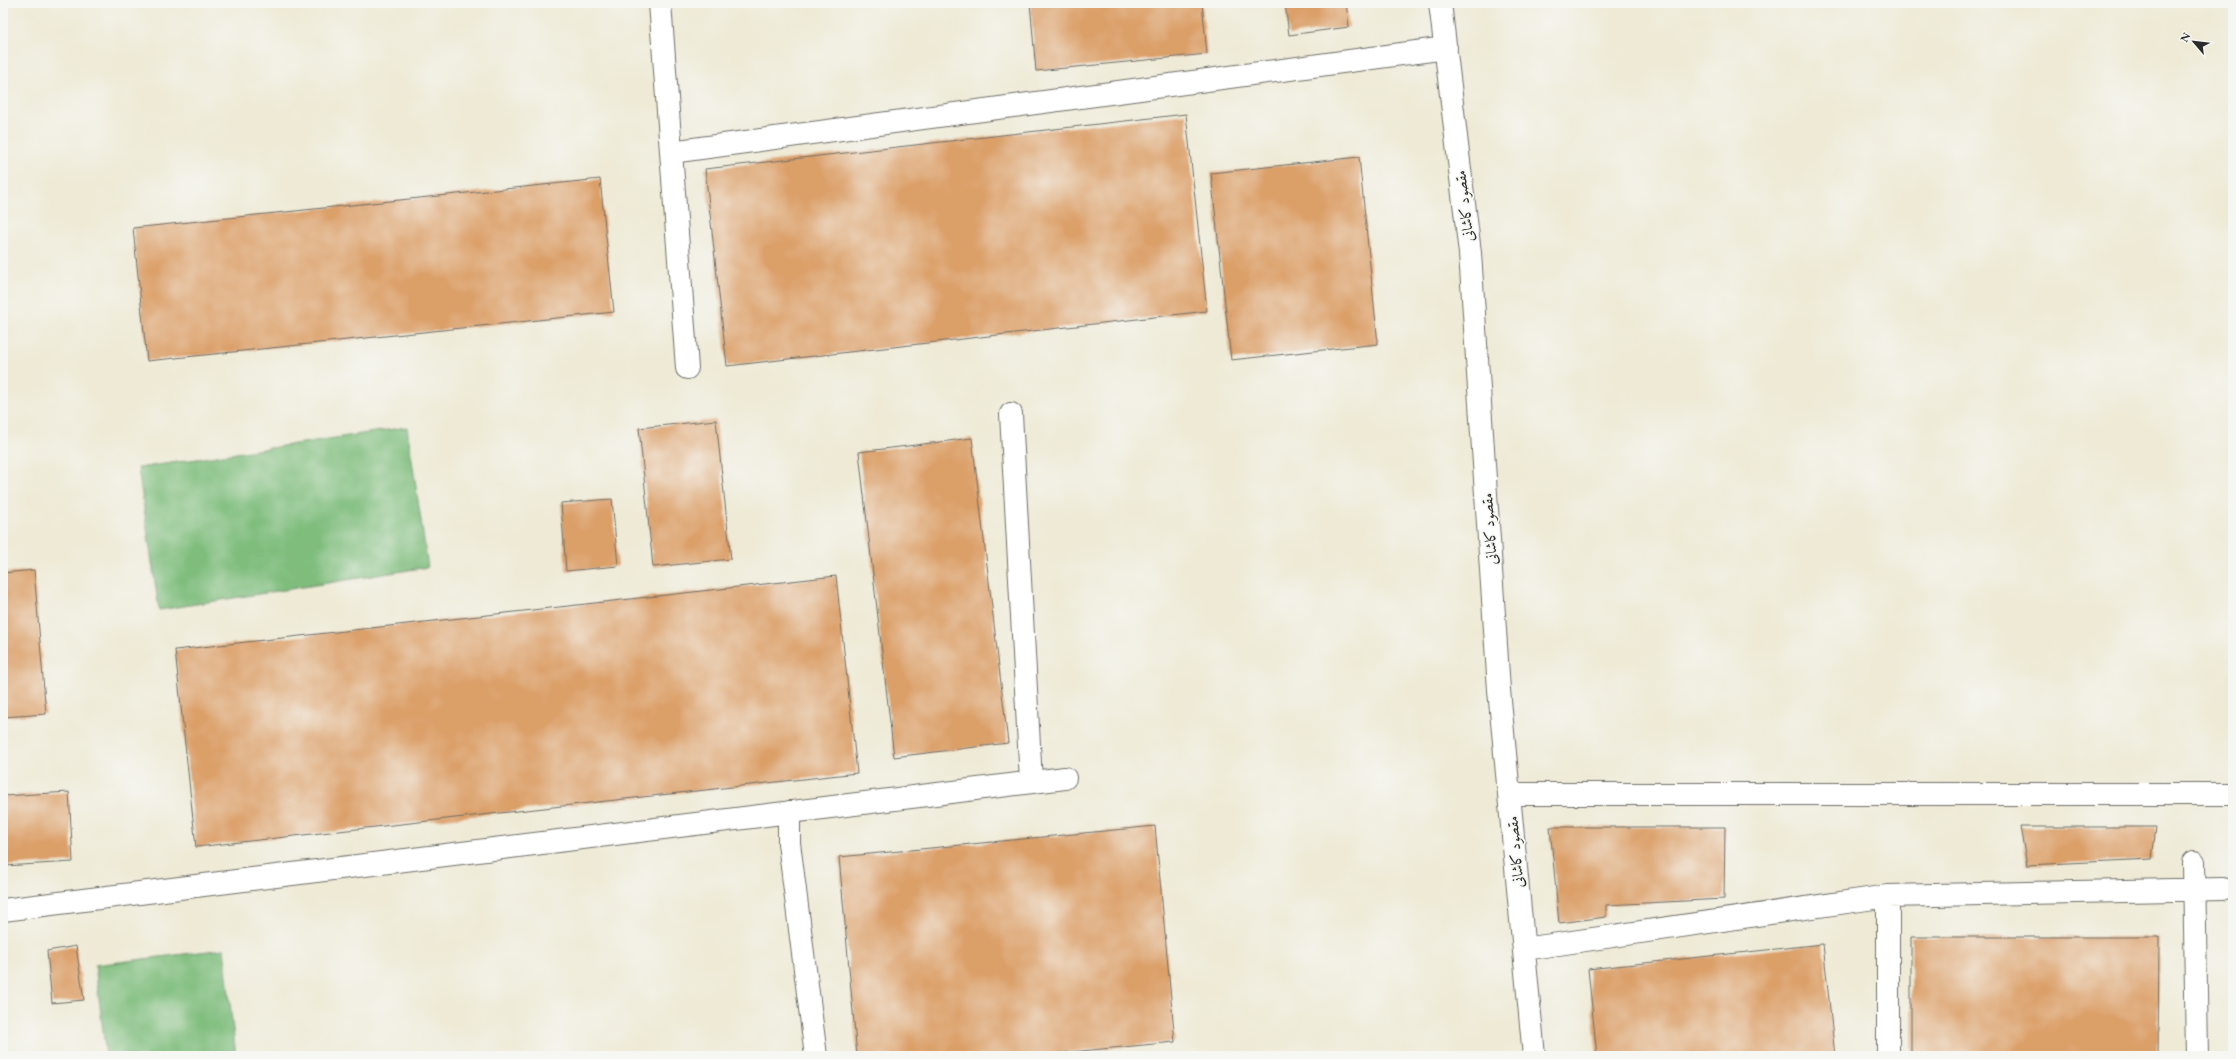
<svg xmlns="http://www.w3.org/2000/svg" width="2236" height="1059" font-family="'EB Garamond',Amiri,serif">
  <rect width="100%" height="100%" fill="#f6f6f2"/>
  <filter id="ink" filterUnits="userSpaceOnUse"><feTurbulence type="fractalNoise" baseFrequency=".025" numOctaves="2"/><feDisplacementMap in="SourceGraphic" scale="8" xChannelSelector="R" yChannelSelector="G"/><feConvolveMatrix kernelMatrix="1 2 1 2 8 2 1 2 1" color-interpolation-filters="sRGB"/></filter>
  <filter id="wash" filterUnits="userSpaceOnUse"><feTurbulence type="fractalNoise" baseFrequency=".012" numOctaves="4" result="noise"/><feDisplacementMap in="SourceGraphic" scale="16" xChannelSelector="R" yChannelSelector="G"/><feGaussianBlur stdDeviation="0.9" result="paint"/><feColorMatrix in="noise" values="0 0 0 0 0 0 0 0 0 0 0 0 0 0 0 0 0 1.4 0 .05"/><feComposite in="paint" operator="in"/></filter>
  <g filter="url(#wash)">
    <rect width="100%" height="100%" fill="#eeead6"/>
    <path fill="#7fbd7d" stroke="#557454" d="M407,427L428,567L159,610L138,468Z
      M224,949L236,1056H106L95,965Z"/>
    <g id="blocks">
      <path fill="#db9f67" d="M1030,3H1202L1207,54L1036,71Z
        M1285,3H1346L1349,27L1289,35Z
        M1186,114L1207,311L727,366L705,169Z
        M1359,157L1378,344L1231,360L1211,173Z
        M600,179L614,312L147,361L133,228Z
        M716,420L731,559L653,567L639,428Z
        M972,438L1008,743L894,757L859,452Z
        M612,499L618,566L566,571L561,503Z
        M34,570L46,714L3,717V573Z
        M836,576L857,773L196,847L175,650Z
        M69,792L73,862L3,866V796Z
        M1155,826L1175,1042L1029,1056H857L839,857Z
        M1550,827H1725L1724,899L1606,905V917L1559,923Z
        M2020,827H2156L2152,859L2027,865Z
        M1911,937H2159L2158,1056H1911Z
        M1823,944L1835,1056H1597L1588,969Z
        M76,946L84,1000L52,1003L47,951Z"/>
    </g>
  </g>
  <g filter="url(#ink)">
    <use href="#blocks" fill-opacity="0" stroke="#6f6e67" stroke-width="1"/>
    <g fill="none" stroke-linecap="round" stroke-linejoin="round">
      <defs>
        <path id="minor" d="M660,3L687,368
          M1440,3L1470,253L1499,690L1534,1056
          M671,152L1446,48
          M1011,414L1031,782
          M1509,794H2233
          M789,812V843L816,1056
          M2194,862L2197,1056
          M3,910L1065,778
          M1524,949L1888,896L2222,889
          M1888,1056V896"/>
      </defs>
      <use href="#minor" stroke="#6f6e67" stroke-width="24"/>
      <use href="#minor" stroke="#fff" stroke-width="22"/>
    </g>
  </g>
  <g text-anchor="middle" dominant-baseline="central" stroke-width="3.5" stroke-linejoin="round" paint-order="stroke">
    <g font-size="15" fill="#2b2b2b" stroke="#f6f6f2">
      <text transform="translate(1464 206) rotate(-97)">مقصود کاشانی</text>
      <text transform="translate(1489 529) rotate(-94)">مقصود کاشانی</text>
      <text transform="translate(1515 852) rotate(-95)">مقصود کاشانی</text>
    </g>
  </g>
  <rect width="2236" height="1059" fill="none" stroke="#f6f6f2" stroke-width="16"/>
  <g transform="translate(2194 42) rotate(298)" stroke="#f6f6f2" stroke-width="3" paint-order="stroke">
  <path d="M0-3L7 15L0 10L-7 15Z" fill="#2b2b2b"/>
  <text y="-6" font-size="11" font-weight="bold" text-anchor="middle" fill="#2b2b2b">N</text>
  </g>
</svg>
